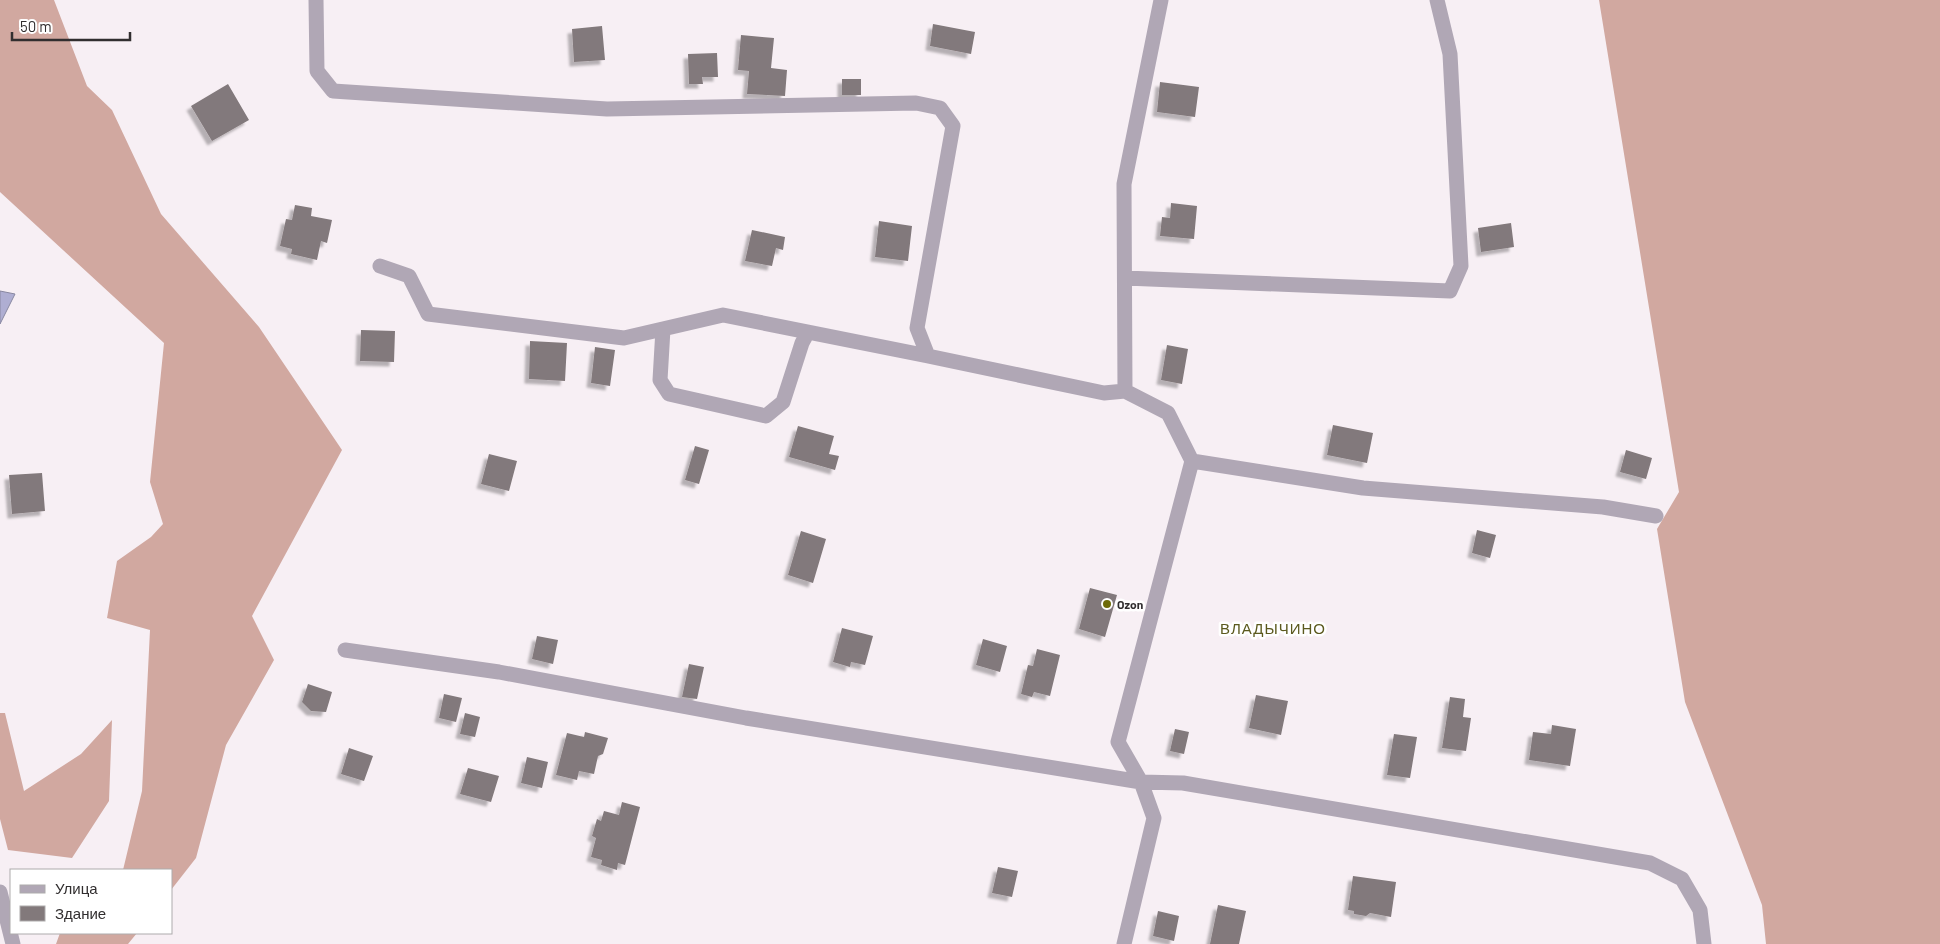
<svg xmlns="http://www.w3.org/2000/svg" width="1940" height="944" font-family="Barlow,sans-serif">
  <defs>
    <filter id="shadow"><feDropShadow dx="-4.5" dy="4.5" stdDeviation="1" flood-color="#0004"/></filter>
  </defs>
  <rect width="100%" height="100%" fill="#f7eff4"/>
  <path fill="#d1a8a0" d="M0,0H54L87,86L112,110L161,214L259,327L342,450L252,616L274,660L226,745L196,858L171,890V870H123L142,791L150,630L107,618L117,561L151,537L163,524L150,482L164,343L0,192Z
    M1599,0H1940V944H1766L1762,905L1685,702L1657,529L1679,492Z
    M0,713H5L24,791L81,754L112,720L109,801L72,858L8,850L0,819Z
    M60,933H137L128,944H56Z"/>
  <path fill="#afaed2" stroke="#8988a1" d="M0,291L15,294L0,324Z"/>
  <path fill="#82797b" filter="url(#shadow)" d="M933,24L975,32L971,54L930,46Z
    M602,26L605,60L574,62L572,29Z
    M741,35L774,38L771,68L787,70L785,96L747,94L749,71L738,70Z
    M717,53L718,77H702L703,84H689L688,54Z
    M842,79H861V95H842Z
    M1160,82L1199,87L1195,117L1157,112Z
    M228,84L249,120L212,141L191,106Z
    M1171,203L1197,206L1194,239L1160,236L1162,217L1170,218Z
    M295,205L312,208L311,216L332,220L327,243L321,241L317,260L291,254L292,249L280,246L286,219L292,220Z
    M879,221L912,226L908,261L875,257Z
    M1511,223L1514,247L1481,252L1478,228Z
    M752,230L785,237L783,250L776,248L772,266L745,261Z
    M361,330L395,331L394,362L360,361Z
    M530,341L567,343L565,381L529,379Z
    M1167,345L1188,349L1182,384L1161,380Z
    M595,347L615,350L610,386L591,383Z
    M1333,425L1373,433L1367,463L1327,455Z
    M798,426L834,436L829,454L839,456L835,470L789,457Z
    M695,446L709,450L699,484L685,480Z
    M1626,450L1652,458L1646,479L1620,472Z
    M489,454L517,461L509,491L481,484Z
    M42,473L45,511L12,514L9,475Z
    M1477,530L1496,535L1490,558L1472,553Z
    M801,531L826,539L813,583L788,575Z
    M1090,588L1117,595L1105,637L1079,629Z
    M842,628L873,636L865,665L851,662L850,667L833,662Z
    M537,636L558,640L553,664L532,659Z
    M983,639L1007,646L1000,672L976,665Z
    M1037,649L1060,655L1050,696L1034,692L1032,697L1021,694L1028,665L1033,666Z
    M689,664L704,667L697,699L682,697Z
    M308,684L332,692L326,712L311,711L302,702Z
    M444,694L462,698L456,722L439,718Z
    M1256,695L1288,701L1281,735L1249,728Z
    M1450,697L1465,699L1463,717L1471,718L1466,751L1442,748Z
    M465,713L480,717L475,737L460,734Z
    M1552,725L1576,729L1570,766L1529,760L1533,732L1551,734Z
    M1175,729L1189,732L1184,754L1170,751Z
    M585,732L608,738L603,754L598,756L594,774L579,771L577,780L556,775L567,733L584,737Z
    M1394,734L1417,737L1410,778L1387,775Z
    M349,748L373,756L364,781L341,774Z
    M527,757L548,762L542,788L521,783Z
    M468,768L499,776L491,802L460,794Z
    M622,802L640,807L625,865L618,863L617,870L601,865L602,860L591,857L596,838L592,836L597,819L601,821L604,811L619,815Z
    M998,867L1018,871L1012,897L992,893Z
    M1353,876L1396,882L1391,917L1370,913L1366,916L1354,914V911L1348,910Z
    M1218,905L1246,911L1239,944H1210Z
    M1158,911L1179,916L1174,941L1153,936Z"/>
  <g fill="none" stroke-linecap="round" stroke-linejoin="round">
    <path stroke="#b0a7b5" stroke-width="15" d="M316,0L317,71L333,91L607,109L916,103L940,108L953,126L917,328L928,356L1104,393L1125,391
      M380,266L409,276L428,314L624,338L723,315L928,356
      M1125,278L1450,291L1461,266L1450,54L1437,0
      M663,329L660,380L669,394L766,416L783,402L802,343L808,332
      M1192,461L1363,488L1603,507L1656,516
      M345,650L499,672L746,718L1141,782L1183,783L1650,863L1682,879L1700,910L1704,944
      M0,892L13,944
      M1124,944L1154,818L1141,782L1118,742L1192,461L1168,413L1125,391L1124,184L1161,0"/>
  </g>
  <circle fill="#6e6b09" stroke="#fff" stroke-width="2" cx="1107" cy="604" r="5"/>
  <g text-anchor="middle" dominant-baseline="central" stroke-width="5" stroke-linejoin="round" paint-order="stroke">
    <g font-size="12" font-weight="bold" fill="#312e2f" stroke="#fff" text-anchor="start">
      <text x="1117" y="604">Ozon</text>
    </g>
    <g font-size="15" letter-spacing="1" fill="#5b591e" stroke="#fff">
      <text x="1273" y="628">ВЛАДЫЧИНО</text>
    </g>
  </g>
  <rect x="10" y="869" width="162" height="65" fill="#ffffff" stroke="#adabac"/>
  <rect x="20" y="885" width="25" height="8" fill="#b0a7b5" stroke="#adabac"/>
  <text x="55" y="894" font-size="15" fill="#312e2f">Улица</text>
  <rect x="20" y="906" width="25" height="15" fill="#82797b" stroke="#adabac"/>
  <text x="55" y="919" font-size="15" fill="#312e2f">Здание</text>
  <path d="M12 32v8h118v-8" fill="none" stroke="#312e2f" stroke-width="2.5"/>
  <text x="20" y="32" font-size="15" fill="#312e2f" stroke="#ffffff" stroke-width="4" paint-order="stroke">50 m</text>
</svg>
